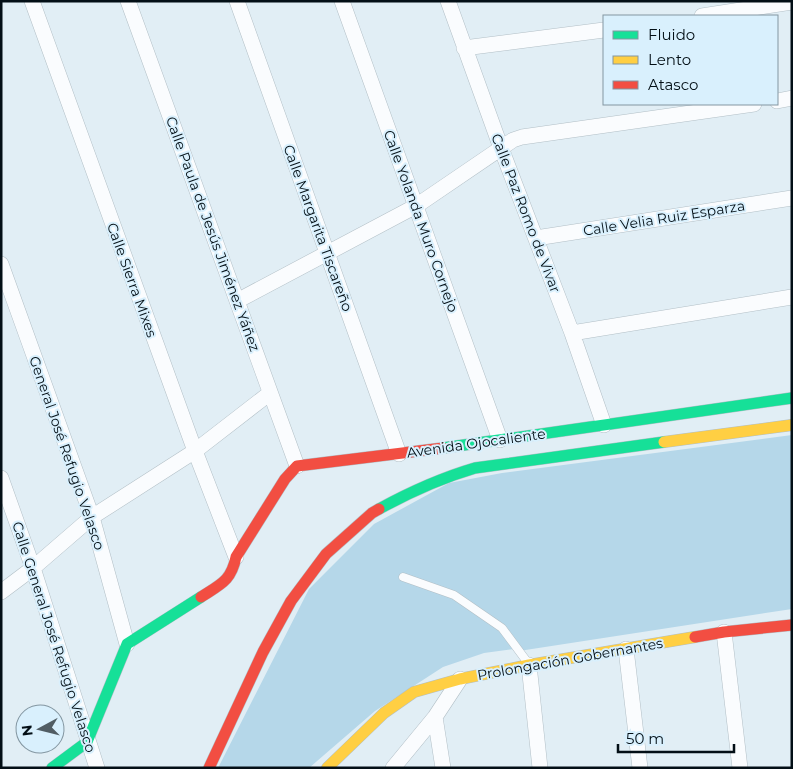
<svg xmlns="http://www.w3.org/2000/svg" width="793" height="769" font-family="Montserrat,sans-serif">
  <rect width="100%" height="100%" fill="#e1eef5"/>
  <path fill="#b5d7e9" d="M792,435V609L519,651L518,641L514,649L484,653L443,667L375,711L309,768H218L309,589L374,524L449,483L502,473Z"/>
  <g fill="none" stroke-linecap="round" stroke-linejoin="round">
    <defs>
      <path id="lane" d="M403,577L454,595L502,628L528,663"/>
      <path id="street" d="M32,1L195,451L236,557
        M128,1L297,466
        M237,1L399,454
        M342,1L500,440
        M448,1L501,148L572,333L604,425
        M702,16L792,2
        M464,48L604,30
        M777,101L792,98
        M536,238L792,198
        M1,264L92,517L127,644
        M237,301L416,206L513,140L522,137L754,104
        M572,333L792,297
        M1,478L33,568L97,768
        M1,592L33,568L92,517L195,451L270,393
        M724,632L740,768
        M626,649L640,768
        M529,665L540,768
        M435,717L443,768
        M393,768L435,717L460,679"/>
      <path id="fast" d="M443,448L792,398
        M379,509C410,492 441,478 475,468L664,442
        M52,768L87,742L127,644L201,597"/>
      <path id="slow" d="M664,442L792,425
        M327,768L384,713L414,692L460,679L529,665L695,637"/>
      <path id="jam" d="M201,597C221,584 231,581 236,557L285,479L297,466L443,448
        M695,637L724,632L792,625
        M209,768L263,652L291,601L326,554L372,513L379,509"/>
    </defs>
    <use href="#lane" stroke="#b2bfc6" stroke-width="9"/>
    <use href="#street" stroke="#b2bfc6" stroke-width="16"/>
    <use href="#fast" stroke="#b2bfc6" stroke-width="12"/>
    <use href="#slow" stroke="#b2bfc6" stroke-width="12"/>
    <use href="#jam" stroke="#b2bfc6" stroke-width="12"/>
    <use href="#lane" stroke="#fafcfe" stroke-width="8"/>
    <use href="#street" stroke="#fafcfe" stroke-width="15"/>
    <use href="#fast" stroke="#16e098" stroke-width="11"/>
    <use href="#slow" stroke="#ffcf43" stroke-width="11"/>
    <use href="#jam" stroke="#f24e42" stroke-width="11"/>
  </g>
  <g text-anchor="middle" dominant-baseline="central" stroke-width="4" stroke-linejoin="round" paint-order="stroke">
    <g font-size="14" fill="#030f16" stroke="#d9f0fd">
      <text transform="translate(526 213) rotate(69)">Calle Paz Romo de Vivar</text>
      <text transform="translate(664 218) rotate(-9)">Calle Velia Ruiz Esparza</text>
      <text transform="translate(421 221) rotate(70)">Calle Yolanda Muro Cornejo</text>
      <text transform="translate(318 228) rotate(70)">Calle Margarita Tiscareño</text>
      <text transform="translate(213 234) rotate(70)">Calle Paula de Jesús Jiménez Yáñez</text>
      <text transform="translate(132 280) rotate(70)">Calle Sierra Mixes</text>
      <text transform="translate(476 443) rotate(-8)">Avenida Ojocaliente</text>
      <text transform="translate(67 453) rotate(71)">General José Refugio Velasco</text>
      <text transform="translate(54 637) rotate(72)">Calle General José Refugio Velasco</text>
      <text transform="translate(570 659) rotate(-10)">Prolongación Gobernantes</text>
    </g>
  </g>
  <rect width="793" height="769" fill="none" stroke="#030f16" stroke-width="5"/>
  <rect x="603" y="15" width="175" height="90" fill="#d9f0fd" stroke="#8396a1"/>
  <rect x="613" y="31" width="25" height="8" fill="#16e098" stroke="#8396a1"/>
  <text x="648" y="40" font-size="15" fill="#030f16">Fluido</text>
  <rect x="613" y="56" width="25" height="8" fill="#ffcf43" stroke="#8396a1"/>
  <text x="648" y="65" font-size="15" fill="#030f16">Lento</text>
  <rect x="613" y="81" width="25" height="8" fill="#f24e42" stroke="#8396a1"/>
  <text x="648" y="90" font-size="15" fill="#030f16">Atasco</text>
  <g transform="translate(40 729) rotate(263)"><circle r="24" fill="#d9f0fd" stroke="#8396a1"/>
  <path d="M0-4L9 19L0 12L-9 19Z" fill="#515d64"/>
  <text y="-8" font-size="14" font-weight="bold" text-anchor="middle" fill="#030f16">N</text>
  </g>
  <path d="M618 744v8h116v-8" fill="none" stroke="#030f16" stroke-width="2.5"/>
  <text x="626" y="744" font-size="15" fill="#030f16" stroke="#d9f0fd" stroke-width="4" paint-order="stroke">50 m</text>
</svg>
